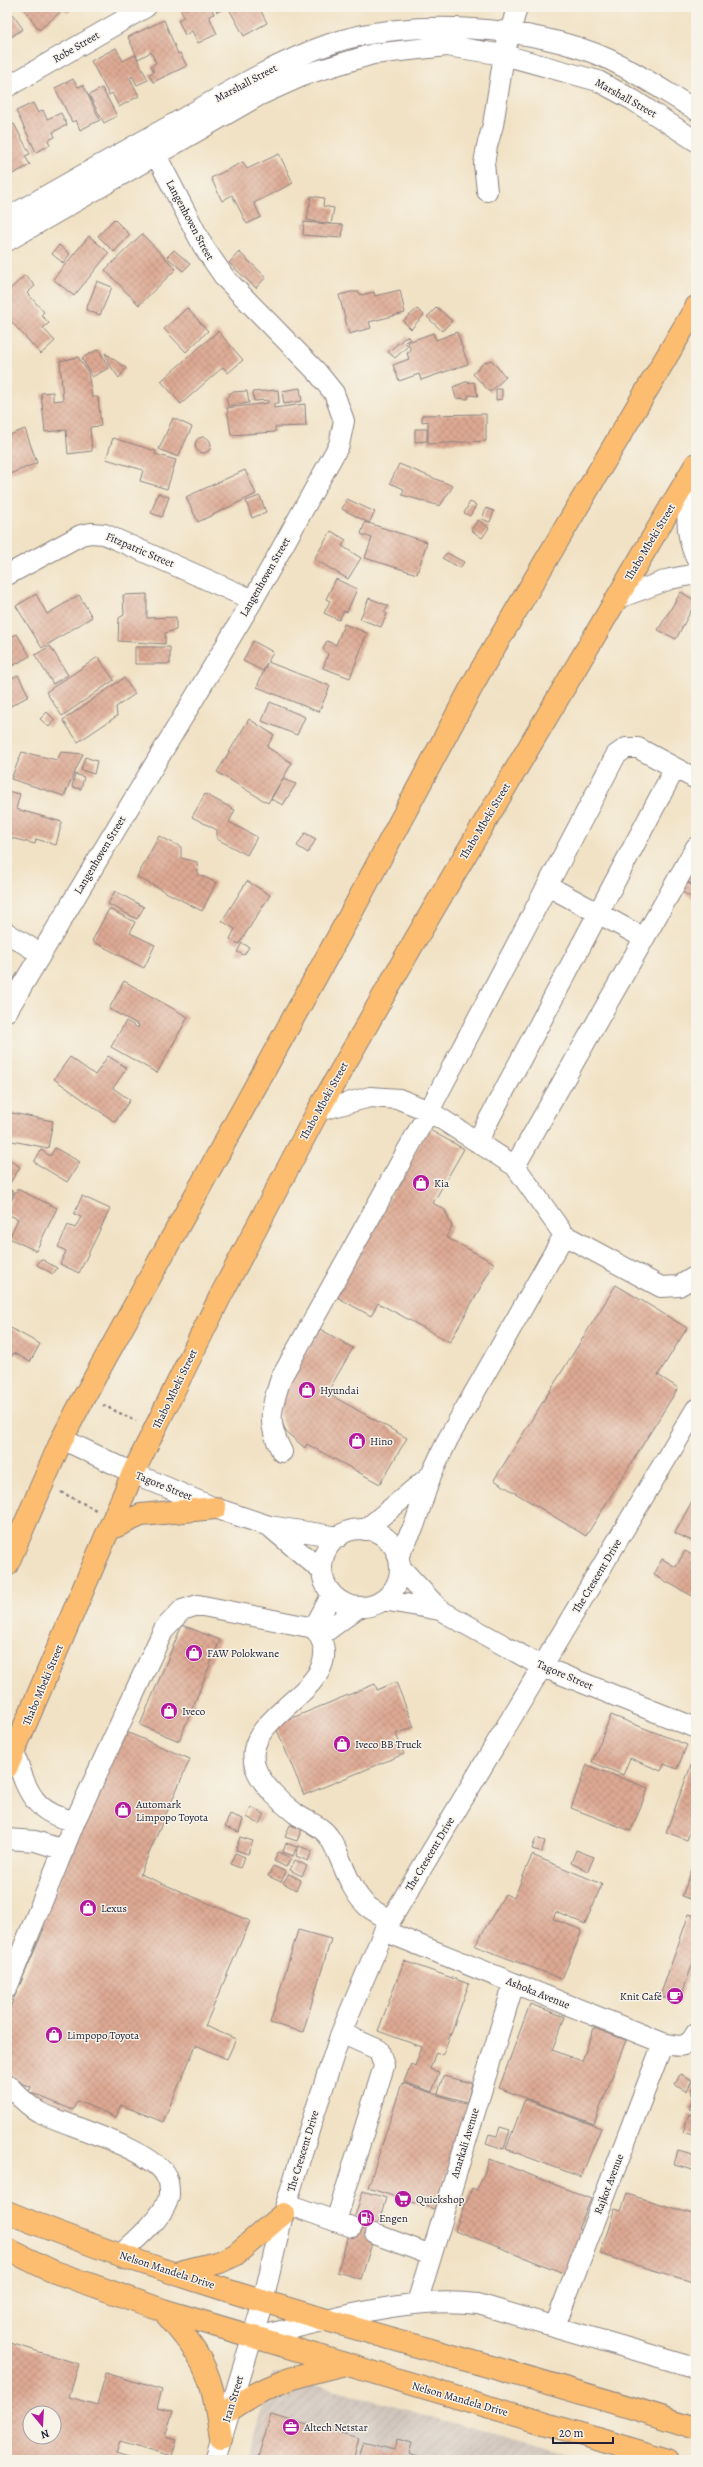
<svg xmlns="http://www.w3.org/2000/svg" width="703" height="2467" font-family="Alegreya,serif">
  <defs>
    <pattern id="industrial-furrows" width="10" height="10" patternUnits="userSpaceOnUse"><rect width="10" height="10" fill="#cec2b9"/><path d="M-1 1l2-2M0 10L10 0M9 11l2-2" fill="none" stroke="#b1a6a0"/></pattern>
    <pattern id="building-cross-hatch" width="8" height="8" patternUnits="userSpaceOnUse"><rect width="8" height="8" fill="#dda993"/><path d="M0 0l8 8M0 8l8-8" fill="none" stroke="#bd9180"/></pattern>
  </defs>
  <rect width="100%" height="100%" fill="#f7f3e8"/>
  <filter id="ink" filterUnits="userSpaceOnUse"><feTurbulence type="fractalNoise" baseFrequency=".025" numOctaves="2"/><feDisplacementMap in="SourceGraphic" scale="8" xChannelSelector="R" yChannelSelector="G"/><feConvolveMatrix kernelMatrix="1 2 1 2 8 2 1 2 1" color-interpolation-filters="sRGB"/></filter>
  <filter id="wash" filterUnits="userSpaceOnUse"><feTurbulence type="fractalNoise" baseFrequency=".012" numOctaves="4" result="noise"/><feDisplacementMap in="SourceGraphic" scale="16" xChannelSelector="R" yChannelSelector="G"/><feGaussianBlur stdDeviation="0.9" result="paint"/><feColorMatrix in="noise" values="0 0 0 0 0 0 0 0 0 0 0 0 0 0 0 0 0 1.4 0 .05"/><feComposite in="paint" operator="in"/></filter>
  <g filter="url(#wash)">
    <rect width="100%" height="100%" fill="#f1e2c5"/>
    <path fill="url(#industrial-furrows)" d="M273,2372L584,2460H248Z"/>
    <g id="blocks">
      <path fill="url(#building-cross-hatch)" fill-rule="evenodd" d="M7,7L23,29L11,37L7,34Z
        M23,7H76L67,13L64,9L39,30Z
        M211,7L214,14L209,16L217,34L198,43L192,31L185,35L178,20L184,17L180,8Z
        M214,7H227L217,12Z
        M228,7H263L260,9L267,23L244,36Z
        M164,20L178,54L180,53L187,66L153,82L149,74L154,72L151,66L156,63L151,52L138,59L128,37Z
        M116,48L123,61L135,55L148,80L137,85L132,76L130,78L139,96L119,107L112,93L109,95L91,61Z
        M73,79L78,87L83,85L100,120L80,130L76,120L72,122L55,88Z
        M102,88L117,116L104,123L89,95Z
        M33,103L38,113L43,110L47,119L61,113L67,125L53,132L55,137L48,140L50,145L36,152L16,111Z
        M7,122L9,126L14,124L30,154L25,156L30,165L7,177Z
        M279,154L293,183L254,203L261,217L247,224L232,195L222,201L211,178L243,162L247,169Z
        M311,196L324,198L323,206L334,208L331,224L307,220Z
        M114,219L130,235L114,252L98,236Z
        M304,222L343,225L342,238L303,235Z
        M142,234L176,269L139,305L105,270Z
        M89,236L109,253L74,296L53,279Z
        M59,245L70,254L63,263L52,254Z
        M174,250L190,264L183,271L167,257Z
        M239,252L266,277L256,288L229,263Z
        M25,275L35,286L27,293L44,312L41,315L49,323L43,328L55,341L41,354L7,317L9,295L7,292Z
        M97,281L112,287L100,315L86,310Z
        M400,290L405,313L369,322L371,328L349,334L339,295L351,292H359L361,295L374,292L375,296Z
        M437,307L452,321L442,331L427,317Z
        M187,308L208,331L186,352L164,329Z
        M417,309L424,315L411,329L403,321Z
        M218,331L243,360L228,373L223,367L181,404L161,381Z
        M457,332L468,364L421,380L419,374L399,381L393,365L409,359L407,353L411,351L408,342L433,333L436,340Z
        M407,336L410,339L405,342L408,346L395,358L388,352Z
        M99,349L109,368L92,377L82,358Z
        M105,353L126,368L119,378L109,364Z
        M78,357L88,372L92,397H98L101,426L90,427L92,451L68,454L66,430L45,432L41,393L53,392V401L63,400L60,361Z
        M491,360L506,377L490,392L473,374L482,364Z
        M468,381L469,383L474,382L478,396L469,395L468,399L456,398L453,387Z
        M300,388L302,401L284,404L282,391Z
        M496,389H502V399L496,400Z
        M278,390L279,403H274V408L305,404L306,426L275,427V432L231,435L227,408L268,403V400L254,401L253,392Z
        M247,391L249,403L228,406L226,398L232,392Z
        M486,414V441L428,444V421L422,422V415Z
        M173,418L192,427L178,457L159,449Z
        M25,429L37,463L7,475V436Z
        M415,429H427V441L415,442Z
        M195 445a8 8 0 1 1 16 0a8 8 0 1 1-16 0Z
        M113,438L156,451L155,454L176,460L167,489L140,481L143,470L106,459Z
        M399,464L453,486L440,506L402,495L404,489L390,483Z
        M245,470L256,494L198,522L186,497Z
        M158,493L169,497L162,517L151,513Z
        M260,496L266,512L252,518L246,501Z
        M347,499L375,512L369,523L342,509Z
        M470,502L476,505L470,516L464,513Z
        M486,508L494,511L490,522L482,519Z
        M478,520L489,528L482,538L471,530Z
        M365,522L427,542L417,574L365,558L372,538L361,534Z
        M331,531L346,540L342,546L361,558L348,579L314,559Z
        M447,553L464,562L460,568L442,558Z
        M336,579L357,589L347,612L344,611L339,620L324,613L330,601L326,599Z
        M681,592L696,601L676,639L658,630Z
        M36,594L47,614L79,595L92,617L42,648L16,606Z
        M147,594V618L176,617V630L165,633V644L118,641L119,618L124,615L123,595Z
        M369,598L389,606L384,612L387,614L381,627L360,619Z
        M344,624L367,633L350,678L323,668L328,654L323,649L327,641L336,645Z
        M17,634L30,656L7,669V639Z
        M253,641L273,652L268,662L330,686L319,712L257,687L267,663L263,671L243,661Z
        M50,646L68,675L53,684L35,655Z
        M135,647H170V664H135Z
        M98,657L114,680L62,716L46,692Z
        M18,675L29,696L7,708V681Z
        M124,678L135,694L116,707L117,716L78,742L63,720Z
        M270,702L305,717L297,735L262,721Z
        M47,712L55,720L49,727L40,719Z
        M249,719L274,735L267,747L292,763L268,803L217,772Z
        M22,752L57,760L61,752L83,754L64,796L11,779Z
        M85,757L97,761L94,774L81,770Z
        M75,774L84,777L81,789L72,787Z
        M283,779L296,784L283,805L271,799Z
        M7,791L20,794L16,809L62,822L56,845L36,839L35,844L7,837Z
        M205,794L235,810L229,822L257,837L247,855L217,839V830L192,817Z
        M305,833L316,839L308,853L297,846Z
        M159,836L181,847V858L197,862L198,874L216,883L202,911L137,877Z
        M691,871L696,874V887L686,881Z
        M247,881L270,895L239,944L230,939L235,929L222,921Z
        M684,881L696,888V900L679,890Z
        M115,891L144,907L137,919L108,904Z
        M109,909L135,922L130,933L155,945L144,968L92,941Z
        M242,943L249,947L244,955L237,952Z
        M124,981L188,1017L157,1073L111,1047L126,1021L138,1028L139,1025L109,1009Z
        M108,1056L127,1068L113,1088L130,1100L115,1122L54,1079L70,1057L95,1075Z
        M7,1112L53,1121L48,1148L7,1140Z
        M428,1129L464,1149L433,1203L445,1210L452,1227L446,1237L494,1263L450,1342L378,1303L371,1316L335,1296Z
        M55,1148L80,1162L67,1182L34,1162L41,1150L50,1156Z
        M7,1158L20,1167L7,1188L14,1192L7,1203Z
        M17,1189L57,1208L36,1251L9,1238L18,1219L7,1214V1210Z
        M82,1196L110,1209L79,1273L60,1264L66,1251L58,1247L68,1225L75,1228L81,1217L74,1214Z
        M41,1259L57,1268L53,1274L37,1265Z
        M616,1285L687,1328L658,1375L678,1388L586,1536L494,1480Z
        M7,1326L40,1344L30,1362L14,1353L7,1363Z
        M320,1329L353,1348L327,1393L407,1438L380,1484L307,1444L305,1448L286,1432L282,1422L280,1410L287,1387Z
        M692,1501L696,1503V1543L675,1533Z
        M685,1551L696,1557V1598L654,1575L662,1559L676,1567Z
        M182,1625L220,1640L179,1741L140,1725Z
        M396,1682L414,1727L396,1734L404,1754L304,1795L275,1725L375,1684L377,1690Z
        M611,1715L687,1745L677,1769L664,1764L661,1771L630,1758L623,1775L592,1762Z
        M124,1731L190,1759L140,1874L250,1921L205,2026L236,2039L227,2059L196,2045L163,2122L121,2105L116,2117L77,2101L73,2110L29,2092L31,2087L23,2084L7,2070V2014L44,1929L40,1927Z
        M696,1752V1815L687,1840L666,1832Z
        M587,1765L648,1788L631,1831L571,1808Z
        M251,1807L264,1814L259,1824L247,1817Z
        M230,1814L243,1819L239,1832L225,1827Z
        M290,1825L302,1829L297,1841L285,1837Z
        M240,1837L253,1841L248,1854L236,1850Z
        M536,1838L545,1841L542,1852L532,1849Z
        M286,1843L297,1847L293,1856L283,1852Z
        M299,1846L312,1851L308,1861L296,1856Z
        M576,1850L594,1857L588,1871L571,1863Z
        M278,1852L291,1858L286,1867L274,1861Z
        M235,1853L245,1857L240,1868L230,1864Z
        M532,1855L602,1884L585,1924L556,1912L553,1919L582,1930L562,1979L475,1946L505,1894L514,1898Z
        M696,1859V1901L682,1896Z
        M295,1860L307,1866L302,1876L290,1870Z
        M273,1866L286,1872L281,1882L268,1876Z
        M289,1874L301,1880L296,1890L283,1883Z
        M689,1914L696,1916V1954L679,2003L660,1996Z
        M298,1930L331,1939L303,2032L270,2023Z
        M404,1961L469,1984L443,2055L436,2052L430,2069L439,2072L432,2092L404,2082L411,2064L415,2066L422,2047L378,2031Z
        M530,2004L565,2017L552,2050L582,2061L594,2028L626,2040L594,2124L499,2088Z
        M680,2074L692,2080L687,2091L675,2085Z
        M443,2076L472,2083L467,2102L438,2094Z
        M696,2081V2095L691,2093Z
        M402,2083L468,2105L434,2209L368,2188Z
        M525,2099L601,2128L581,2177L506,2149Z
        M692,2100L696,2101V2112L689,2109Z
        M689,2114L696,2117V2136L683,2132Z
        M500,2127L510,2130L504,2149L486,2143L489,2134L497,2136Z
        M678,2151L696,2156V2170L674,2164Z
        M490,2159L591,2199L578,2229L583,2231L566,2274L455,2230L472,2188L477,2190Z
        M363,2191L386,2198L361,2279L337,2272Z
        M627,2194L696,2215V2283L600,2254L615,2209L621,2211Z
        M7,2342L79,2364L69,2397L97,2405L106,2373L162,2390L157,2407L173,2411L165,2437L177,2440L172,2456L120,2441L116,2454L134,2460H7ZM30,2413H54V2437H30Z
        M271,2415L359,2439L353,2460H257Z
        M397,2439L412,2443L409,2454L426,2460H358L364,2442L394,2450Z"/>
    </g>
  </g>
  <g filter="url(#ink)">
    <use href="#blocks" fill-opacity="0" stroke="#8a8280" stroke-width="1"/>
    <g fill="none" stroke-linecap="round" stroke-linejoin="round">
      <defs>
        <path id="minor" d="M7,87L146,7
          M487,191L484,164L487,146L493,125L504,55L517,7
          M7,218C63,186 119,154 175,123C225,94 275,63 330,44C406,17 534,25 608,59C638,73 667,93 696,110
          M7,241L258,96L307,74L373,54L447,46L504,55L598,81L633,100L696,141
          M695,469C689,502 681,526 696,558
          M7,575L81,535L91,533L104,534L253,600
          M616,599L670,579L696,574
          M548,886L644,938
          M7,933L41,954
          M7,1011L253,600L339,445L344,421L334,393L317,372L225,278L203,246L156,155
          M318,1111L370,1097L399,1099L429,1111L515,1166L564,1235L661,1287L679,1286L696,1276
          M477,1142L675,768
          M515,1166L696,847
          M62,1439L133,1473L215,1508L269,1526L339,1537
          M282,1452C266,1422 271,1409 281,1378L429,1111L616,755L626,748H638L696,779
          M269,1526L322,1571
          M322 1568a39 39 0 1 1 78 0a39 39 0 1 1-78 0Z
          M365,1530L431,1475
          M398,1556L414,1526L431,1475L448,1439L564,1235
          M400,1567L440,1610L543,1667L696,1728
          M383,1600L440,1610
          M314,1628L332,1594
          M320,1636L359,1607
          M14,1752C27,1790 32,1813 75,1821
          M7,1839L35,1841L64,1850
          M384,1931L663,2043C678,2047 688,2049 696,2033
          M7,1988L75,1821L164,1629L182,1610L198,1605L314,1628C360,1687 234,1713 256,1769C262,1785 283,1804 296,1814C307,1822 321,1825 329,1837C343,1858 347,1887 367,1906C373,1911 383,1916 390,1920
          M7,2084C17,2094 26,2105 39,2112C65,2125 154,2150 166,2176C168,2180 169,2189 169,2194C168,2214 134,2242 120,2255
          M287,2204L352,2227
          M336,2221L384,2066L379,2050L341,2033
          M375,2234L431,2255
          M417,2303L514,1983
          M555,2326L663,2043
          M252,2338C323,2322 406,2295 478,2304L696,2368
          M215,2460L263,2302L283,2214L311,2124L341,2033L384,1931L696,1409"/>
        <path id="major" d="M110,1529L141,1515L215,1508
          M7,1565L62,1439L84,1397L355,906L478,675L696,307
          M7,1767L133,1473L221,1295L318,1111L414,942L696,464
          M7,2212C230,2304 467,2354 696,2428
          M7,2249L52,2271L163,2310L668,2460
          M176,2273L220,2262L235,2255L283,2214
          M163,2310C174,2325 189,2340 198,2356C214,2381 216,2410 221,2438
          M230,2410C267,2384 298,2375 341,2365"/>
      </defs>
      <use href="#minor" stroke="#8a8280" stroke-width="22"/>
      <use href="#major" stroke="#8a8280" stroke-width="24"/>
      <path stroke="#8a8280" stroke-width="2.5" stroke-dasharray="3 3" stroke-linecap="butt" d="M103,1405L136,1421
        M61,1492L96,1510"/>
      <use href="#minor" stroke="#fff" stroke-width="20"/>
      <use href="#major" stroke="#fcbd6f" stroke-width="22"/>
    </g>
  </g>
  <defs>
    <symbol id="shop-disc" viewBox="-11 -11 22 22"><circle r="9.5" fill="#b5179e" stroke="#f7f3e8"/><path d="M-5-2.5h2.3a2.7 3.5 0 0 1 5.4 0H5L5.5 6h-11ZM-1.5-2.5h3a1.5 2.3 0 0 0-3 0Z" fill="#fff"/></symbol>
    <symbol id="cafe-disc" viewBox="-11 -11 22 22"><circle r="9.5" fill="#b5179e" stroke="#f7f3e8"/><path d="M-5.5-4.5H6V0H3Q3 3.5 0 3.5H-2.5Q-5.5 3.5-5.5 0ZM3-3.2v2h1.7v-2ZM-6 4.5H4V6H-6Z" fill="#fff"/></symbol>
    <symbol id="supermarket-disc" viewBox="-11 -11 22 22"><circle r="9.5" fill="#b5179e" stroke="#f7f3e8"/><path d="M-6-5.5h2.5l.6 2H6L4.5 2H-2.5L-4.4-4H-6ZM-1.5 3.2a1.3 1.3 0 1 0 .1 0ZM3 3.2a1.3 1.3 0 1 0 .1 0Z" fill="#fff"/></symbol>
    <symbol id="fuel-disc" viewBox="-11 -11 22 22"><circle r="9.5" fill="#b5179e" stroke="#f7f3e8"/><path d="M-5.5-6h7V0h2V4h1.3V-2.5L3-4.5l.8-.8L6-3V5H2.5V1h-1V6h-7ZM-4.2-4.7v3.2H.2V-4.7Z" fill="#fff"/></symbol>
    <symbol id="office-disc" viewBox="-11 -11 22 22"><circle r="9.5" fill="#b5179e" stroke="#f7f3e8"/><path d="M-6-3h4V-5.5h4V-3h4V5H-6ZM-1-4.5V-3h2v-1.5ZM-6 0V1H6V0Z" fill="#fff"/></symbol>
  </defs>
  <g fill-rule="evenodd">
    <use href="#shop-disc" x="411" y="1173" width="20" height="20"/>
    <use href="#shop-disc" x="297" y="1380" width="20" height="20"/>
    <use href="#shop-disc" x="347" y="1431" width="20" height="20"/>
    <use href="#shop-disc" x="184" y="1643" width="20" height="20"/>
    <use href="#shop-disc" x="159" y="1701" width="20" height="20"/>
    <use href="#shop-disc" x="332" y="1734" width="20" height="20"/>
    <use href="#shop-disc" x="113" y="1800" width="20" height="20"/>
    <use href="#shop-disc" x="78" y="1898" width="20" height="20"/>
    <use href="#cafe-disc" x="665" y="1986" width="20" height="20"/>
    <use href="#shop-disc" x="44" y="2025" width="20" height="20"/>
    <use href="#supermarket-disc" x="393" y="2189" width="20" height="20"/>
    <use href="#fuel-disc" x="356" y="2208" width="20" height="20"/>
    <use href="#office-disc" x="281" y="2417" width="20" height="20"/>
  </g>
  <g text-anchor="middle" dominant-baseline="central" stroke-width="3" stroke-linejoin="round" paint-order="stroke">
    <g font-size="11" fill="#22223b" stroke="#f7f3e8">
      <text transform="translate(76 47) rotate(-30)">Robe Street</text>
      <text transform="translate(246 83) rotate(-28)">Marshall Street</text>
      <text transform="translate(626 98) rotate(29)">Marshall Street</text>
      <text transform="translate(190 220) rotate(62)">Langenhoven Street</text>
      <text transform="translate(650 542) rotate(-59)">Thabo Mbeki Street</text>
      <text transform="translate(140 550) rotate(23)">Fitzpatric Street</text>
      <text transform="translate(265 577) rotate(-60)">Langenhoven Street</text>
      <text transform="translate(485 821) rotate(-59)">Thabo Mbeki Street</text>
      <text transform="translate(100 855) rotate(-59)">Langenhoven Street</text>
      <text transform="translate(324 1101) rotate(-61)">Thabo Mbeki Street</text>
      <text transform="translate(175 1389) rotate(-64)">Thabo Mbeki Street</text>
      <text transform="translate(164 1486) rotate(22)">Tagore Street</text>
      <text transform="translate(597 1576) rotate(-59)">The Crescent Drive</text>
      <text transform="translate(565 1675) rotate(23)">Tagore Street</text>
      <text transform="translate(43 1685) rotate(-67)">Thabo Mbeki Street</text>
      <text transform="translate(430 1854) rotate(-59)">The Crescent Drive</text>
      <text transform="translate(538 1993) rotate(22)">Ashoka Avenue</text>
      <text transform="translate(465 2143) rotate(-73)">Anarkali Avenue</text>
      <text transform="translate(303 2151) rotate(-73)">The Crescent Drive</text>
      <text transform="translate(609 2184) rotate(-69)">Rajkot Avenue</text>
      <text transform="translate(167 2270) rotate(18)">Nelson Mandela Drive</text>
      <text transform="translate(233 2399) rotate(-73)">Iran Street</text>
      <text transform="translate(460 2399) rotate(16)">Nelson Mandela Drive</text>
    </g>
    <g font-size="11" fill="#22223b" stroke="#f7f3e8" text-anchor="start">
      <text x="434" y="1183">Kia</text>
      <text x="320" y="1390">Hyundai</text>
      <text x="370" y="1441">Hino</text>
      <text x="207" y="1653">FAW Polokwane</text>
      <text x="182" y="1711">Iveco</text>
      <text x="355" y="1744">Iveco BB Truck</text>
      <text x="136" y="1804">Automark<tspan x="136" dy="13">Limpopo Toyota</tspan></text>
      <text x="101" y="1908">Lexus</text>
      <text x="662" y="1996" text-anchor="end">Knit Café</text>
      <text x="67" y="2035">Limpopo Toyota</text>
      <text x="416" y="2199">Quickshop</text>
      <text x="379" y="2218">Engen</text>
      <text x="304" y="2427">Altech Netstar</text>
    </g>
  </g>
  <rect width="703" height="2467" fill="none" stroke="#f7f3e8" stroke-width="24"/>
  <g transform="translate(42 2425) rotate(162)"><circle r="19" fill="#f7f3e8" stroke="#a29fa3"/>
  <path d="M0-3L7 15L0 10L-7 15Z" fill="#b5179e"/>
  <text y="-6" font-size="11" font-weight="bold" text-anchor="middle" fill="#22223b">N</text>
  </g>
  <path d="M553 2437v6h60v-6" fill="none" stroke="#22223b" stroke-width="2"/>
  <text x="559" y="2437" font-size="12" fill="#22223b" stroke="#f7f3e8" stroke-width="3" paint-order="stroke">20 m</text>
</svg>
